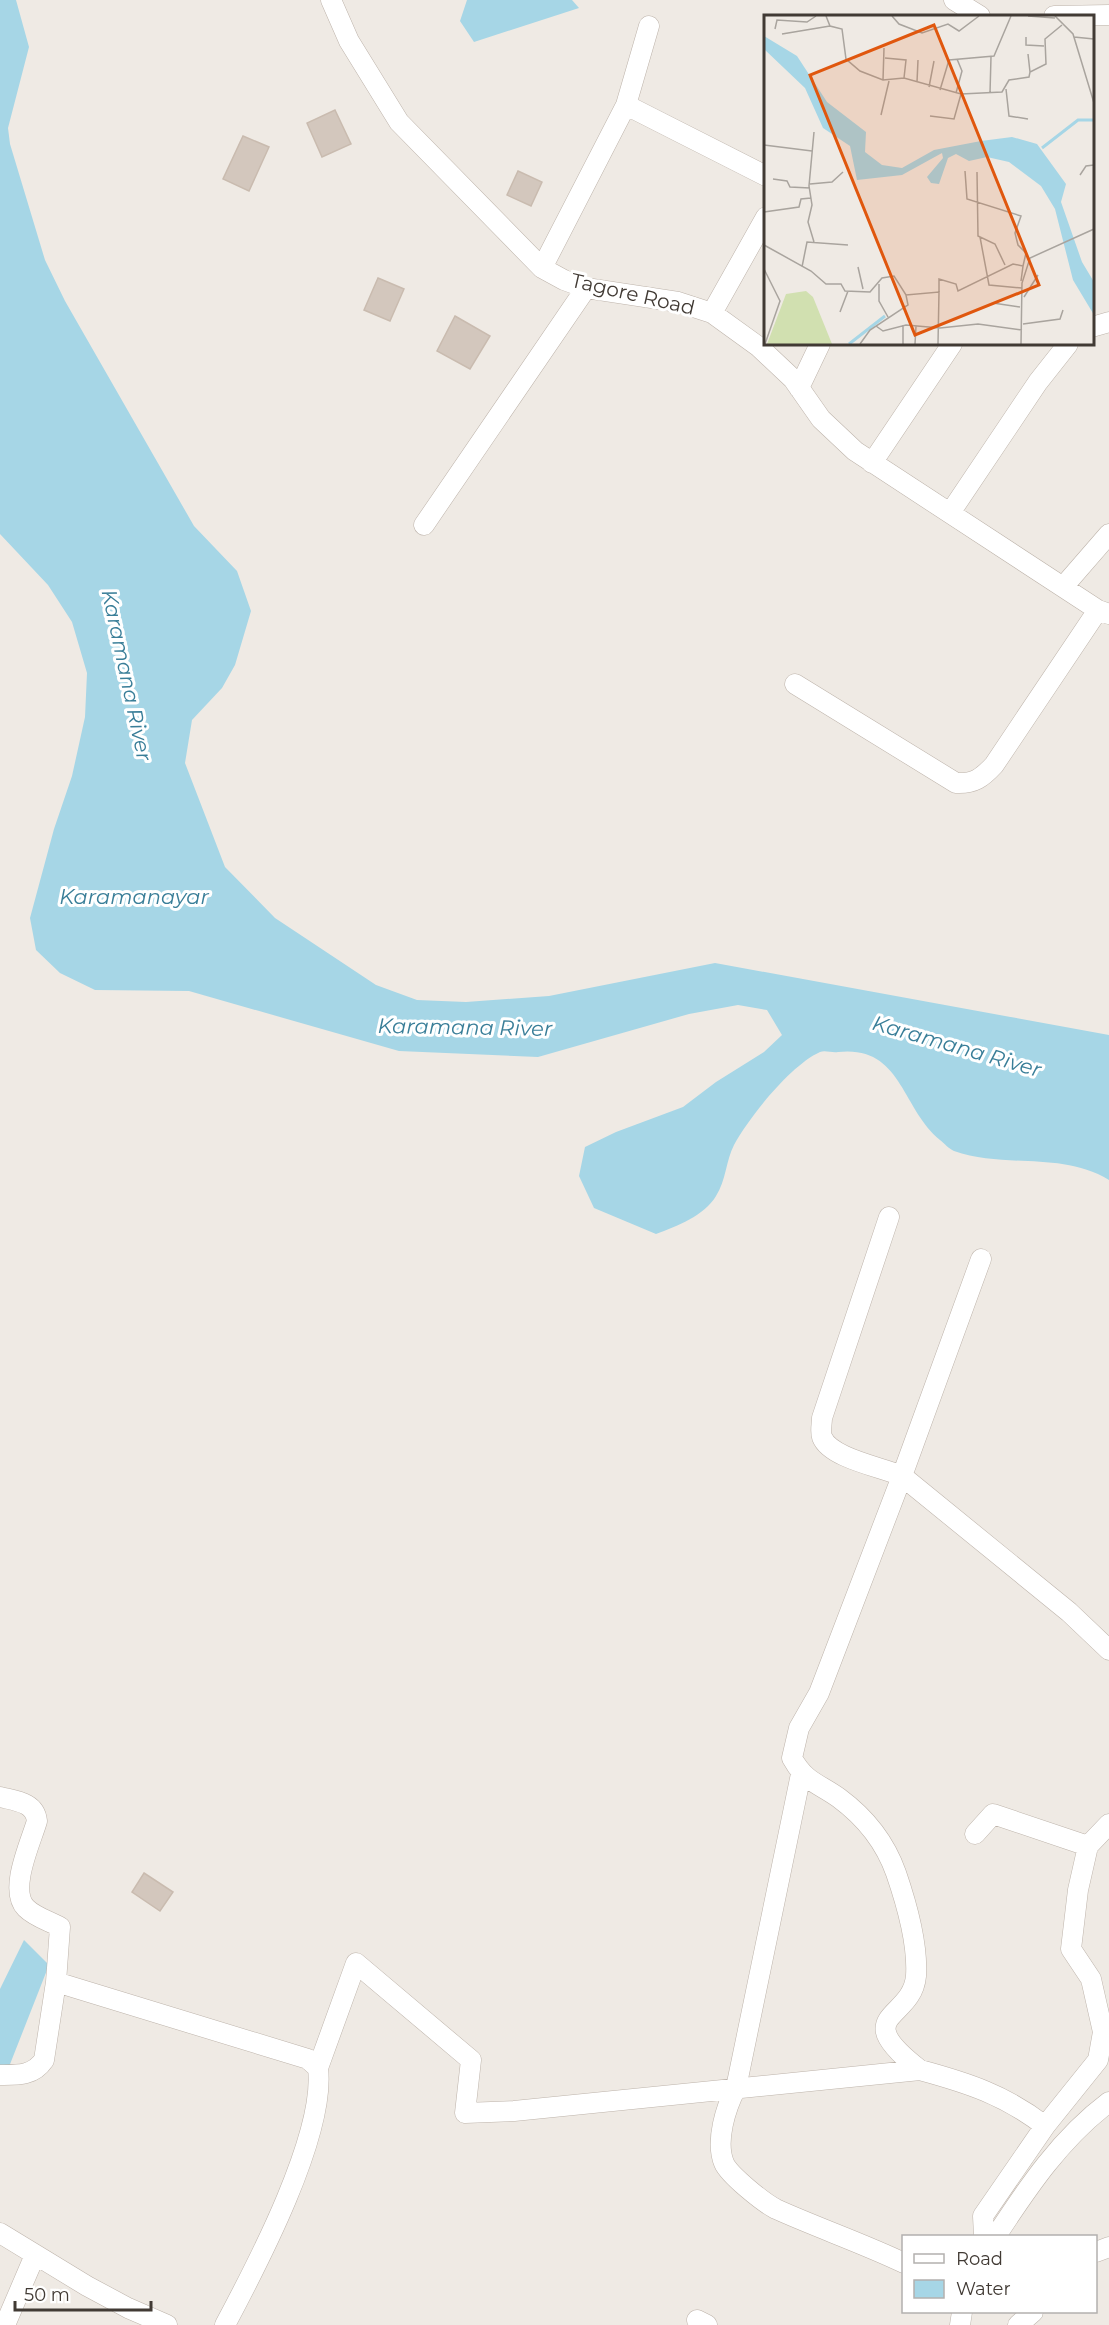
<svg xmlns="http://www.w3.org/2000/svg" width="1109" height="2325" font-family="Montserrat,sans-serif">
  <rect width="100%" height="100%" fill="#efeae4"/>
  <path fill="#a6d6e6" d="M0,0H16L29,47L8,128L10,144L45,260L65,301L194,526L237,571L251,611L235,665L222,688L192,720L185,763L225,867L275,918L376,985L417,1000L466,1002L549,996L715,963L1109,1035V1180C1061,1151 1005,1169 954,1151C949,1149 944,1143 940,1140C901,1108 902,1045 838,1052C832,1053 825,1050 820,1052C791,1065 750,1116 734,1145C726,1160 726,1181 716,1196C704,1216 677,1226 656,1234L594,1208L579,1176L585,1147L616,1132L683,1107L716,1082L764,1052L782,1035L767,1010L738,1005L689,1014L538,1057L399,1051L189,991L95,990L60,973L36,950L30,918L54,829L72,776L85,717L87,673L72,622L48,585L0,534Z
    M467,0H572L579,8L474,42L460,21Z
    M24,1940L49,1965L3,2082L0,2080V1989Z"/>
  <path fill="#d3c7bd" stroke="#c9bbaf" stroke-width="1.5" d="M335,110L351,144L322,157L307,123Z
    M243,136L269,147L249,191L223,179Z
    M518,171L542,182L531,206L507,195Z
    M378,278L404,289L390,321L364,310Z
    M455,316L490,336L470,369L437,351Z
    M144,1873L173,1892L160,1911L132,1892Z"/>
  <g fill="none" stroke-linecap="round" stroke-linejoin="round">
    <defs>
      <path id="minor" d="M331,0L349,41L399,122L542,268L564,280L586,288L678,302L712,313L759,347L793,379L821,419L855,451L1098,610L1109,614
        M954,0L980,16
        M1054,16L1109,15
        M626,105L766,176
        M542,268L626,105L649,26
        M712,313L766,217
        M1092,327L1109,322
        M799,388L820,344
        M872,463L952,344
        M950,513L1038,382L1068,344
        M424,525L586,288
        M1063,587L1109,534
        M795,684L956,783C974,784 982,778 994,765L1098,610
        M889,1217L822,1418C822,1423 820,1432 822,1437C830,1458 881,1467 902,1476L1069,1612L1109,1650
        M801,1774L736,2088C726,2107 715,2141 724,2163C729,2175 764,2203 776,2209C818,2228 862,2243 904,2263
        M0,1797C16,1801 35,1802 37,1821C31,1842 8,1890 26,1908C35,1917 49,1921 60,1927L56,1982L308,2059L318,2068C326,2134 257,2265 225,2325
        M975,1834L993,1814L1088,1846
        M318,2068L356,1963L471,2060L465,2113L514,2111L920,2070C968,2083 1005,2095 1045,2126L983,2216L984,2236
        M920,2070C847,2013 912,2021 916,1976C918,1945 906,1902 896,1873C885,1842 866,1818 839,1798C818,1783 805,1782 792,1758L799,1728L819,1693L902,1476L981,1259
        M0,2075C18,2075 33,2076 44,2060L56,1982
        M1045,2126L1098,2060L1103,2032L1091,1979L1071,1949L1078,1890L1088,1846L1109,1824
        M0,2233L87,2286L128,2308L167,2325
        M996,2236C1028,2187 1061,2138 1109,2102
        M1096,2252L1109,2247
        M697,2320L707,2325
        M5,2325L35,2255
        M960,2325L962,2312
        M1018,2325L1033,2312"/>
    </defs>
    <use href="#minor" stroke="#bdb3aa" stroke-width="21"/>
    <use href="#minor" stroke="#fff" stroke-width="20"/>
  </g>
  <g text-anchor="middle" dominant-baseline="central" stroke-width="6" stroke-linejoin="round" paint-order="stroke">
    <g font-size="20" fill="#413a34" stroke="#fff">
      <text transform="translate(633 294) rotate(13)">Tagore Road</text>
    </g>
    <g font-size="21" font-style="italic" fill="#397e98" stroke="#fff">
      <text transform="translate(127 675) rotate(78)">Karamana River</text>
      <text x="134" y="896">Karamanayar</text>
      <text transform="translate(465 1027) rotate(1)">Karamana River</text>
      <text transform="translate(957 1046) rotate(16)">Karamana River</text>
    </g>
  </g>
  <g transform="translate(764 15)">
    <rect width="330" height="330" fill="#efeae4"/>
    <path d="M42,276L49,282L68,329H3L22,279Z" fill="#d1e0b0"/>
    <path d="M0,21L33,41L63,87L102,117L101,137L118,150L138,153L170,135L217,126L248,122L273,129L302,169L297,187L318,247L330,267V300L309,265L291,194L277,171L245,147L223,142L205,146L192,139L184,143L175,169L167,168L163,162L179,143L178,138L138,160L93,165L86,131L59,113L41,73L0,34Z" fill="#a6d6e6"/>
    <path fill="none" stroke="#a6d6e6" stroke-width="3" d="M278,133L314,105H330M85,329L121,301"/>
    <path fill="none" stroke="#a9a49e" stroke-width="1.5" d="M62,1L66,11L78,14L82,44L96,56L119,65L140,63L197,79L238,77L245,65L265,62L266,57L282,49L281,24L298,10M128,1L135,9L158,18L184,9L195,16L215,1M264,1L291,3M291,1L309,19L330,88M11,14L13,5L43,7L52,1M18,19L66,11M262,22V30L280,31M310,22L330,24M264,39L266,57M121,43L142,45L140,63M119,65L120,33M153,67L154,45M165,72L170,46M242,74L245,101L264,104M176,75L185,45L230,41L247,1M192,78L198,56L193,44M226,78L227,42M117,100L125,66M166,101L190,104L197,79M0,130L48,136M201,156L203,184L257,201L251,218L254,230L262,238L259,251M213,157L214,221L231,229L241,250M316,160L322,151L330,150M9,164L23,166L26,172L46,173M46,169L68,167L79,157M0,197L35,192L37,184L47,183M216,222L225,270L258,273M50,227L44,207L48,190L45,171L50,117M0,230L47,256L62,269H77L81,276L106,277L118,263L130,261L142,280L175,277L174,329M38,252L43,227L84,230M94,252L99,274M0,254L16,286L1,329M115,269V286L124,302M175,277V264L192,269L194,276L249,249L259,251L257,266M260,282L274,260M229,288L256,292M76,297L84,276M259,309L296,304L299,295M112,311L119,316L142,310L176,313L214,309L258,315M96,329L106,315L144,290L142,280M139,329V310M151,329L152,311M257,329L258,268L266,243L330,214"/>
    <path fill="#e0570e" fill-opacity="0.15" stroke="#e0570e" stroke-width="3" d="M170,10L275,270L151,320L46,60Z"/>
    <rect width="330" height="330" fill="none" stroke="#413a34" stroke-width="3"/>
  </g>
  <rect x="902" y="2235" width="195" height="78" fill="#ffffff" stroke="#b3b0ae" stroke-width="1.5"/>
  <rect x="914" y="2254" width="30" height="9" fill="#ffffff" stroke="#b3b0ae" stroke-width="1.5"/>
  <text x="956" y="2265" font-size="18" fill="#413a34">Road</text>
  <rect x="914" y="2280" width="30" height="18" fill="#a6d6e6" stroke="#b3b0ae" stroke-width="1.5"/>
  <text x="956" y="2295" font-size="18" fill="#413a34">Water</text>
  <path d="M15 2301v9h136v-9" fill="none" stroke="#413a34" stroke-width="3"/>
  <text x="24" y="2301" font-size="18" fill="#413a34" stroke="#ffffff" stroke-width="4.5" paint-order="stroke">50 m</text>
</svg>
